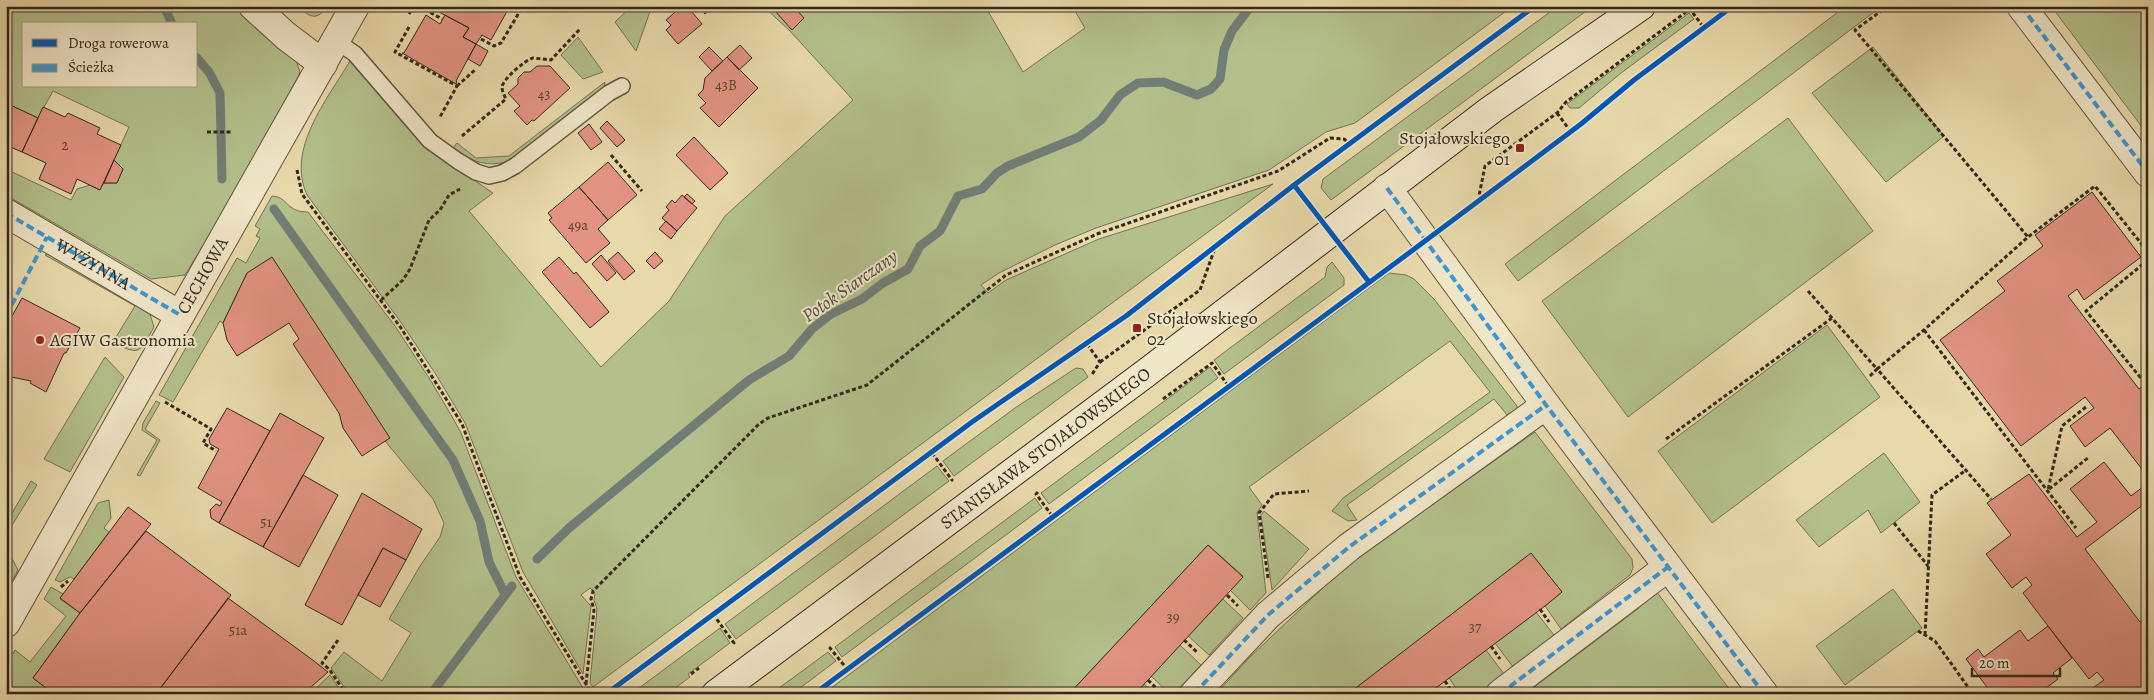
<svg xmlns="http://www.w3.org/2000/svg" width="2154" height="700" font-family="Alegreya,serif">
  <rect width="100%" height="100%" fill="#e8d9aa"/>
  <filter id="stains"><feTurbulence type="fractalNoise" baseFrequency=".004" numOctaves="4"/><feColorMatrix values="0 0 0 0 .2 0 0 0 0 .09 0 0 0 0 .02 0 0 0 .5 -.17"/></filter>
  <radialGradient id="worn" r=".72"><stop offset=".6" stop-color="#630" stop-opacity="0"/><stop offset="1" stop-color="#630" stop-opacity=".3"/></radialGradient>
  <path fill="#b3c08b" stroke="#727454" fill-rule="evenodd" d="M6,6H237L295,57L300,72L297,79L220,218L185,275L151,279L6,195V169L71,200L77,189L90,185L99,190L104,183H117L123,169L114,160L129,127L53,91L38,118L6,103ZM24,24H196V86H24Z
    M298,6H328C317,21 310,18 298,6Z
    M632,6H652L636,51L615,22Z
    M763,6L775,11L780,6H985L1023,72L1085,28L1072,6H1513L1355,123L1326,132L1269,170L1096,228L1055,245L999,273L981,285L988,293L1006,280L1099,239L1273,184L593,687L590,683L597,609L594,600L595,593L590,588L581,595L591,606L583,674L523,572L465,423L435,373L400,321L307,195C286,149 327,100 350,61L423,146L493,193L469,211L601,367L669,301L725,216L853,100L790,31Z
    M1558,6H1593L1331,200L1321,188L1323,179Z
    M1846,6H1882L1518,281L1505,264Z
    M2051,6H2148V135Z
    M1689,13L1694,19L1621,73L1579,108H1570L1567,104Z
    M578,37L603,72L583,79L561,55Z
    M1873,47L1944,136L1886,182L1812,93Z
    M605,82L604,88L507,162C483,167 472,161 453,148L457,143L476,158L509,156Z
    M1788,118L1873,231L1628,417L1542,301Z
    M272,196C289,197 285,212 308,212L395,326L431,381L454,420L461,433L516,577L586,693L584,694H349L331,668L344,652L382,681L411,633L389,619L420,566L440,537L444,523L433,499L385,441L272,258L247,273L223,323L220,321L173,402L159,395L237,258L246,263L260,238L256,236L260,229L255,226Z
    M57,252L149,311L154,327C140,352 141,357 113,342L135,306L45,255Z
    M1332,262L1344,278V285L1224,374L1214,360L1325,277L1327,267Z
    M1389,273L1406,275L1414,279L1434,299L1517,406V409L1507,415L1494,399L1347,505L1357,520L1348,521L1332,511L1343,498L1490,392L1450,341L1249,487L1262,505L1257,513L1266,593L1250,610L1230,590L1243,576L1208,545L1069,694H823Z
    M1827,325L1880,397L1712,523L1658,451Z
    M105,357L124,377L70,472L44,459Z
    M1210,367L1218,378L1049,504L1041,493Z
    M1076,368L1083,369L1088,377L954,476L943,461L1015,408Z
    M156,401L160,403L145,429L160,440L140,476L137,475L157,440L142,430L143,423Z
    M1535,432L1632,559L1633,568L1630,575L1561,629L1545,606L1562,592L1531,554L1348,694H1216L1250,657L1347,565Z
    M1884,453L1920,502L1881,533L1868,510L1819,547L1796,520Z
    M937,466L949,481L736,639L725,624Z
    M31,481L37,485L6,535V523Z
    M1035,498L1042,508L842,657L835,647Z
    M109,500L111,518L104,528L109,532L74,579L70,577L60,582L55,580L98,503Z
    M1264,511L1309,549L1272,590L1261,515Z
    M6,547L18,570L6,592Z
    M51,587L63,594L60,599L80,613L33,678L46,688L43,694H13L10,659L15,650L30,662L66,616L44,599Z
    M1893,589L1922,628L1845,685L1816,646Z
    M1656,591L1733,694H1525L1639,608L1634,601Z
    M1223,599L1243,618L1209,655L1188,636Z
    M1536,612L1554,635L1513,667L1495,643Z
    M720,628L730,643L688,674L690,677L667,694H631Z
    M1180,645L1201,665L1174,694H1170L1151,676Z
    M1486,650L1504,674L1479,694H1460L1449,678Z
    M828,652L836,661L792,694H771Z
    M330,675L343,694H310Z
    M1144,684L1155,694H1135Z"/>
  <g fill="none" stroke-linecap="round" stroke-linejoin="round">
    <path stroke="#717e77" stroke-width="9" d="M164,6L172,24
      M196,57L209,72L220,93L222,179
      M274,209L453,460L480,521L489,562L505,594
      M537,559L569,528L749,380L789,356L812,329L831,314L862,299L883,283L908,269L920,246L940,231L958,196L982,189L997,173L1008,166L1079,137L1101,120L1120,95L1138,83L1163,82L1197,95L1211,89L1220,79L1224,50L1232,31L1251,6
      M431,694L512,586"/>
  </g>
  <path fill="#e29382" stroke="#32281c" d="M442,6H510L491,40L482,35L476,44L463,37L469,28L439,12Z
    M682,6H687L702,24L678,44L666,30L671,25L666,20Z
    M699,6H714L705,14Z
    M780,6H793L804,18L792,30L775,11Z
    M426,15L440,24L445,15L469,28L463,37L476,44L456,81L457,82L456,84L402,53H404Z
    M476,44L488,51L480,66L468,59Z
    M740,45L752,58L739,70L727,57Z
    M709,47L723,61L712,71L699,57Z
    M727,57L758,88L719,127L700,108L706,103L698,95L703,90L705,78Z
    M537,66H550L570,88L534,121L532,120L527,125L514,111L520,106L508,93L518,84V78L524,72H530Z
    M6,103L38,118L22,152L6,145Z
    M43,107L65,117L68,113L100,128L97,134L121,145L100,190L77,179L71,194L39,179L46,163L22,152Z
    M607,121L625,140L617,147L600,128Z
    M589,124L602,142L591,150L578,133Z
    M694,137L728,173L710,190L676,155Z
    M114,160L123,169L117,183H104Z
    M608,162L637,195L608,220L579,187Z
    M579,187L608,220L598,229L610,243L586,263L549,220L552,218L548,213Z
    M2092,192L2141,257L2084,300L2077,289L2068,296L2139,389L2148,383V477L2110,428L2085,447L2070,426L2094,408L2085,397L2021,446L1940,340L2005,291L1997,281L2043,246L2035,235Z
    M687,194L695,201L692,204L684,197Z
    M682,195L697,208L677,231L662,218L669,210L666,207L672,200L675,203Z
    M666,221L677,231L671,239L659,229Z
    M618,252L635,271L624,280L608,261Z
    M655,252L663,261L654,269L646,261Z
    M601,255L616,273L607,281L592,264Z
    M272,257L390,438L362,456L343,428L339,413L293,344L299,339L289,323L237,356L227,340L223,323L247,273Z
    M559,257L574,274L576,272L609,312L590,328L542,272Z
    M22,298L80,328L66,353H64L46,392L30,383L31,381L6,376V327Z
    M227,408L270,431L219,523L211,518L210,510L216,504L220,506L222,502L198,488L219,449L210,444L209,439Z
    M280,413L324,438L263,547L219,523Z
    M2104,462L2131,496L2148,483V501L2085,549L2140,622L2148,616V694H2092L2090,690L2104,680L2097,672L2089,679L2048,626L2023,593L2032,585L2026,577L2012,588L1986,554L2011,535L1987,503L2029,474L2077,537L2097,522L2070,489Z
    M303,475L338,495L299,567L263,547Z
    M362,493L422,529L406,560L383,548L342,625L305,605Z
    M128,507L151,524L80,613L60,598Z
    M146,531L231,595L156,694H54L33,678L80,613Z
    M1208,545L1243,577L1148,680L1135,694H1069Z
    M383,548L406,560L380,607L358,595Z
    M1531,553L1562,592L1545,606L1428,694H1348Z
    M228,598L314,661L328,672L303,694H156Z
    M2048,626L2072,658L2053,673L2058,679L2038,694H2001L1999,691L1992,694L1966,659L1978,649L1984,657L2020,630L2028,641Z"/>
  <g fill="none" stroke-linecap="round" stroke-linejoin="round">
    <defs>
      <path id="lane" d="M335,40L355,54L430,141L458,161L476,172L489,176L502,173L515,166L609,93L622,86"/>
      <g id="street">
        <path d="M253,6L286,36L323,64"/>
        <path d="M2021,6L2148,173"/>
        <path d="M1387,188L1546,405L1764,694"/>
        <path id="s1" d="M6,213L180,315"/>
        <path id="s2" d="M6,623L355,6"/>
        <path d="M1194,694L1268,615L1349,547L1546,405"/>
        <path d="M1500,694L1668,567"/>
      </g>
      <g id="secondary">
        <path id="s3" d="M716,694L1146,373L1492,109L1641,6"/>
      </g>
    </defs>
    <use href="#lane" stroke="#605440" stroke-width="18"/>
    <use href="#street" stroke="#605440" stroke-width="30"/>
    <use href="#secondary" stroke="#32281c" stroke-width="30"/>
    <path stroke="#32281c" stroke-width="3" stroke-dasharray="4 2.5" stroke-linecap="butt" d="M419,6L442,19
      M1888,6L1855,30L2028,237
      M409,14L414,6
      M409,27L395,52L457,86L440,117
      M481,39L494,46L501,43L523,6
      M457,86L476,69
      M1557,113L1571,132
      M207,132H232
      M462,136L506,99C504,95 502,91 502,87C503,79 525,60 533,58L551,60L581,28
      M611,155L642,191
      M297,170L302,194L401,328L462,424L520,577L592,694
      M1478,201L1485,166L1557,113L1566,102L1690,9L1704,28
      M2148,260L2086,311L2140,377L2148,370
      M1808,291L1877,369L1924,330L2028,237L2095,186L2148,252
      M381,300L403,280L410,269L429,220L440,210L449,195L460,189
      M1924,330L2076,528
      M1087,344L1100,362L1091,376
      M1100,362L1200,290L1215,248
      M1870,376L1877,369L1991,499
      M1163,399L1212,363L1229,387
      M165,402L211,429L203,443L216,451
      M2086,407L2062,426L2048,490L2089,457
      M1666,439L1832,318
      M932,453L952,480L951,481
      M1038,492L1036,494L1053,517
      M1894,523L1928,566
      M1268,578L1259,513L1274,494L1309,491
      M61,587L68,581
      M1227,595L1238,606
      M1540,609L1549,622
      M713,614L734,643L732,644
      M1918,631L1935,641L1973,694
      M1925,635L1932,495L1966,470
      M338,640L322,663L329,669L346,694
      M1184,640L1197,652
      M1491,646L1500,659
      M831,647L830,648L847,669
      M691,674L699,668
      M1148,680L1162,694
      M1445,681L1453,694
      M586,684L594,610L591,599L593,591L759,424L768,418L867,385L1006,275L1097,234L1278,171L1330,138L1344,139L1350,144"/>
    <use href="#lane" stroke="#f0e6c8" stroke-width="15"/>
    <use href="#street" stroke="#f0e6c8" stroke-width="28"/>
    <use href="#secondary" stroke="#f0e6c8" stroke-width="28"/>
    <path stroke="#3d96d4" stroke-width="4" stroke-dasharray="8 4" stroke-linecap="butt" d="M2021,6L2148,173
      M1387,188L1546,405L1764,694
      M6,213L180,315
      M6,316L47,237
      M1194,694L1268,615L1349,547L1546,405
      M1500,694L1668,567"/>
    <defs>
      <path id="cycleway" d="M1294,185L1369,282
        M606,694L972,422L1126,316L1294,185L1535,6
        M814,694L1413,250L1581,124L1634,80L1733,6"/>
    </defs>
    <use href="#cycleway" stroke="#f0e6c8" stroke-width="8"/>
    <use href="#cycleway" stroke="#0057b8" stroke-width="5"/>
  </g>
  <g fill="#8f2418" stroke="#f0e6c8" stroke-width="2">
    <rect x="1515" y="143" width="10" height="10" rx="2.5"/>
    <rect x="1132" y="323" width="10" height="10" rx="2.5"/>
    <circle cx="40" cy="340" r="5"/>
  </g>
  <g text-anchor="middle" dominant-baseline="central" stroke-width="4" stroke-linejoin="round" paint-order="stroke">
    <g font-size="15" fill="#5e4336">
      <text x="726" y="85">43B</text>
      <text x="544" y="94">43</text>
      <text x="65" y="145">2</text>
      <text x="578" y="225">49a</text>
      <text x="266" y="522">51</text>
      <text x="1173" y="617">39</text>
      <text x="1475" y="627">37</text>
      <text x="238" y="630">51a</text>
    </g>
    <g font-size="18" fill="#32281c" stroke="#f0e6c8" text-anchor="start">
      <text x="1510" y="138" text-anchor="end">Stojałowskiego<tspan x="1510" dy="21">01</tspan></text>
      <text x="1147" y="318">Stojałowskiego<tspan x="1147" dy="21">02</tspan></text>
      <text x="50" y="340">AGIW Gastronomia</text>
    </g>
    <g font-size="18" fill="#32281c" stroke="#f0e6c8">
      <text stroke="none"><textPath href="#s1" startOffset="101">WYŻYNNA</textPath></text>
      <text stroke="none"><textPath href="#s2" startOffset="399">CECHOWA</textPath></text>
      <text stroke="none"><textPath href="#s3" startOffset="411">STANISŁAWA STOJAŁOWSKIEGO</textPath></text>
    </g>
    <g font-size="19" font-style="italic" fill="#4c4c42" stroke="#f0e6c8">
      <text transform="translate(850 286) rotate(-35)">Potok Siarczany</text>
    </g>
  </g>
  <rect width="2154" height="700" fill="none" stroke="#e8d9aa" stroke-width="25"/>
  <rect x="8" y="8" width="2139" height="685" fill="none" stroke="#32281c" stroke-width="2.5"/>
  <rect x="12" y="12" width="2129" height="675" fill="none" stroke="#32281c"/>
  <rect x="22" y="22" width="175" height="65" fill="#f0e6c8" stroke="#a49a83"/>
  <rect x="32" y="39" width="25" height="8" fill="#0057b8" stroke="#a49a83"/>
  <text x="68" y="48" font-size="15" fill="#32281c">Droga rowerowa</text>
  <rect x="32" y="64" width="25" height="8" fill="#3d96d4" stroke="#a49a83"/>
  <text x="68" y="72" font-size="15" fill="#32281c">Ścieżka</text>
  <path d="M1972 668v8h88v-8" fill="none" stroke="#32281c" stroke-width="2.5"/>
  <text x="1979" y="668" font-size="15" fill="#32281c" stroke="#f0e6c8" stroke-width="4" paint-order="stroke">20 m</text>
  <rect width="100%" height="100%" filter="url(#stains)"/>
  <rect width="100%" height="100%" fill="url(#worn)"/>
</svg>
